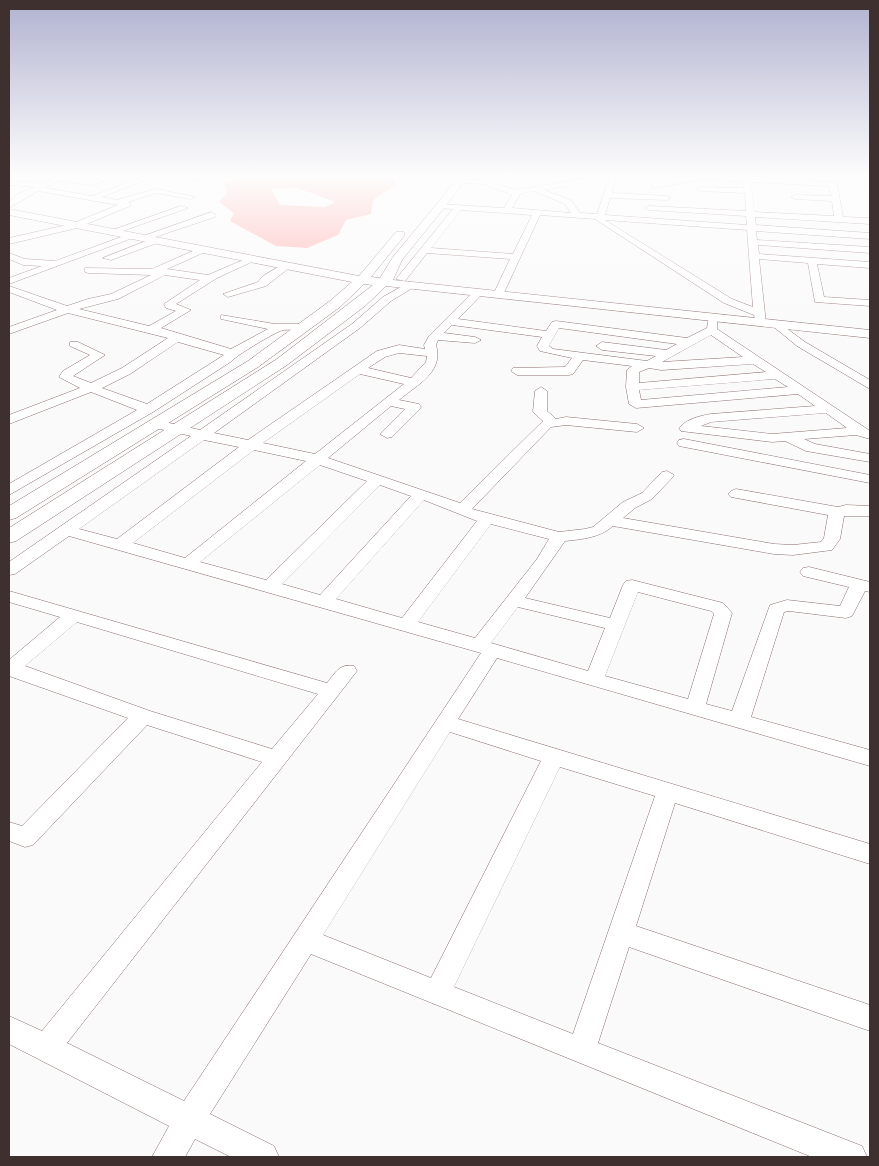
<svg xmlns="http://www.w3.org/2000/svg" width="879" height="1166" font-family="Quicksand,sans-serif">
  <rect width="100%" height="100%" fill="#fafafa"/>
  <path fill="#feb0ad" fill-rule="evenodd" d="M300,175H392L395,185L373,200L371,214L346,220L338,235L307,248L276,246L230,221L234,213L219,202L227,193L224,182L250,176L294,177ZM298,188L335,202L325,207L280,205L271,189Z"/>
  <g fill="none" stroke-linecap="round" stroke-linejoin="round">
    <defs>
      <path id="minor" d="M59,175L91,181L106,177L110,179L91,185L58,181L45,188L92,196L148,175H159L102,197L117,200L156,189L195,197L191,199L156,193L128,202L131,204L130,206L77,228L9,244V238L71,224L118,205L38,191L9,208V202L18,194L34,187L9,185V181L43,183Z
        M164,175H233L194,180Z
        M606,175H635L615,181L612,193L667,196L671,198L667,200L610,198L605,215L747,225L746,216L649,210L645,208L649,206L746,211L745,193L701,191L697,189L701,187L744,188V182L701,179L655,188L651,186C668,172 722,176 743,177V175H751V177L830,182L837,184L843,217L870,218V224L755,217L756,225L870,233V239L756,231L757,240L870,247V253L758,245L759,254L870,262V268L817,264L824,297L870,300V306L815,302L808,263L759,259L766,323L764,325H756L754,315L724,303L595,219L540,215L502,297H494L493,295L510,259L427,253L405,281L396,279L453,209L438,208V204L504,208L512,195L484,184L458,183V179L485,180L515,190ZM609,179L597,214L580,213L571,200L544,190ZM751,182L828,186L832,196L795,195L791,197L795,199L832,201L834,216L754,212ZM534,191L565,204L571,213L512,208L520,194ZM461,210L532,215L513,254L431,248ZM605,220L747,230L753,307L732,299Z
        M181,206L188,208L114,234L107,232Z
        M212,212L216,215L215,217L143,241L135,239Z
        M127,235L135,237L9,284V278L42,266L23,265L9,259V253L25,259L55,261Z
        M154,238L159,241L157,243L111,260L103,258Z
        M202,247L205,248V252L167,269L208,275L250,257L258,259L217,278L176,304L191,310L161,328L231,349L268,329L221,319V315L275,324H303L307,325V329C299,331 291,329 283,330C277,331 235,356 232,361L153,412L9,495V484L137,410L91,392L9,424V415L80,388L59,377L63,371L90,355L70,346V342H78L105,355L73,376L91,383L122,368L168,338L68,313L9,334V327L57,310L9,292V286L67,306L88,299L111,294L151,275L88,273L85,272V268L152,269ZM165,275L200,280L164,304L166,308L176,311L149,326L79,309L118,299ZM178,342L224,355L147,404L102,388L130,374Z
        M285,263L293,265L266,286L228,297L223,294L258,282L263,276Z
        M410,282L415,285L414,287L391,301L360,328L214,433L248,440L377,351L399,345L425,349L424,345L429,336L474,291L478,290L483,293L458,319L546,331L552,322L556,321L687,338L707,328L709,317H717V329L870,431V439L856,435L804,439L815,444L870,454V462L806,451L785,441L772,442L681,431L679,428C687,419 699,416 711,414L815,406L798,394L636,408L629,404L626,387L627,370L632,366L583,360L573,374L569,375H517L511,371L513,368L565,367L572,358L540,351L537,346L542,337L452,325L444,333L475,337L481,340L475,343L438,340L436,345C444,372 418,384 399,400L419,404L421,407L419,410L392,437L387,438L380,434L405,409L391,406L328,458L460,503L543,421L533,412L535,391L541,387L547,391V411L556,419L566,417L637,424L644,428L637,432L566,425L551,427L472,509L559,532L585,529L593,527L623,502L642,493L662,472L667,471L674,475L672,478L652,499L635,508L623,518L774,544L793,545L821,542L824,538L828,515L731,497L728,494L731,491L736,489L838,507L846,505L870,506V516H844L840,539L832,550L793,555L774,554L613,526C599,538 583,539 565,541L525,598L610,618L623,585L626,581L632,580L723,603L732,613L706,704L732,711L770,605L787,600L840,606L849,587L803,576L800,572L803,568L809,567L870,582V592L865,591L852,616L846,618L789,611L784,612L751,717L870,750V766L497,658L458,719L870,844V864L675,803L636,926L870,1005V1031L629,947L598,1043L862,1146L867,1157H812L311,954L210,1114L274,1146L279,1157H231L195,1139L185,1157H152L169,1126L9,1044V1016L42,1031L262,762L147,725L33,845L25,847L9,841V822L22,826L128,718L9,676V660L60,617L9,602V591L327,683C335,673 340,663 354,666L357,671L67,1043L184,1101L481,653L69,536L15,574L9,575V562L191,436L151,427L149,424L151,421L156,420L200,430L352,324L383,297ZM559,328L677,344L666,350L602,342L596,346L602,350L656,356L647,361L553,349L549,346ZM711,335L743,357L662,362ZM399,353L427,356L426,362L411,378L368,368L385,357ZM753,364L766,372L639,383V372L649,368L661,370ZM360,374L404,384L315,454L263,443ZM775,379L788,387L641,400L639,390ZM826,413L847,428L772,434L701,426L711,422ZM204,440L239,447L117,539L79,529ZM254,450L306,461L185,558L133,543ZM320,465L367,481L266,580L200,562ZM380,485L411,496L320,595L282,584ZM424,500L477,521L402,618L336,599ZM491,524L549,539L537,559L475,638L418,622ZM638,592L711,611L714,614L688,699L605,676ZM518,607L605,628L588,671L491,643ZM77,622L318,694L272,749L150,711L25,666ZM450,732L541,761L431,978L323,935ZM560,767L655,796L573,1034L454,987Z
        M778,322L805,342L870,380V389L797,346L774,327L772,325Z
        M684,439L870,475V483L679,446L677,443L679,440Z"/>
      <path id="tertiary" d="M459,175H468L452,198L402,260L393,280L870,330V338L386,286L365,306L287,365L16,541L9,543V528L277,359L373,285L364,284L340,307L258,367L16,518L9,520V506L248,361L330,301L352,282L9,215V209L359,276L396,232H404V236L371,277L380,278L393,257L445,194Z"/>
    </defs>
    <use href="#minor" stroke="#8c6e6c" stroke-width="1"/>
    <use href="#tertiary" stroke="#8c6e6c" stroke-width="1"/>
    <use href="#minor" fill="#fff" fill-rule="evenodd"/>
    <use href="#tertiary" fill="#fff" fill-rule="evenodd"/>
  </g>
  <linearGradient id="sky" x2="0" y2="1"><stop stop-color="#b1b2d0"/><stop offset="0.52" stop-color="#fdfdfd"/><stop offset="1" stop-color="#fdfdfd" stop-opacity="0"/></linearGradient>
  <rect width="879" height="338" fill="url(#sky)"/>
  <rect width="879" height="1166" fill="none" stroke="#3d302f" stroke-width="20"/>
</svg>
